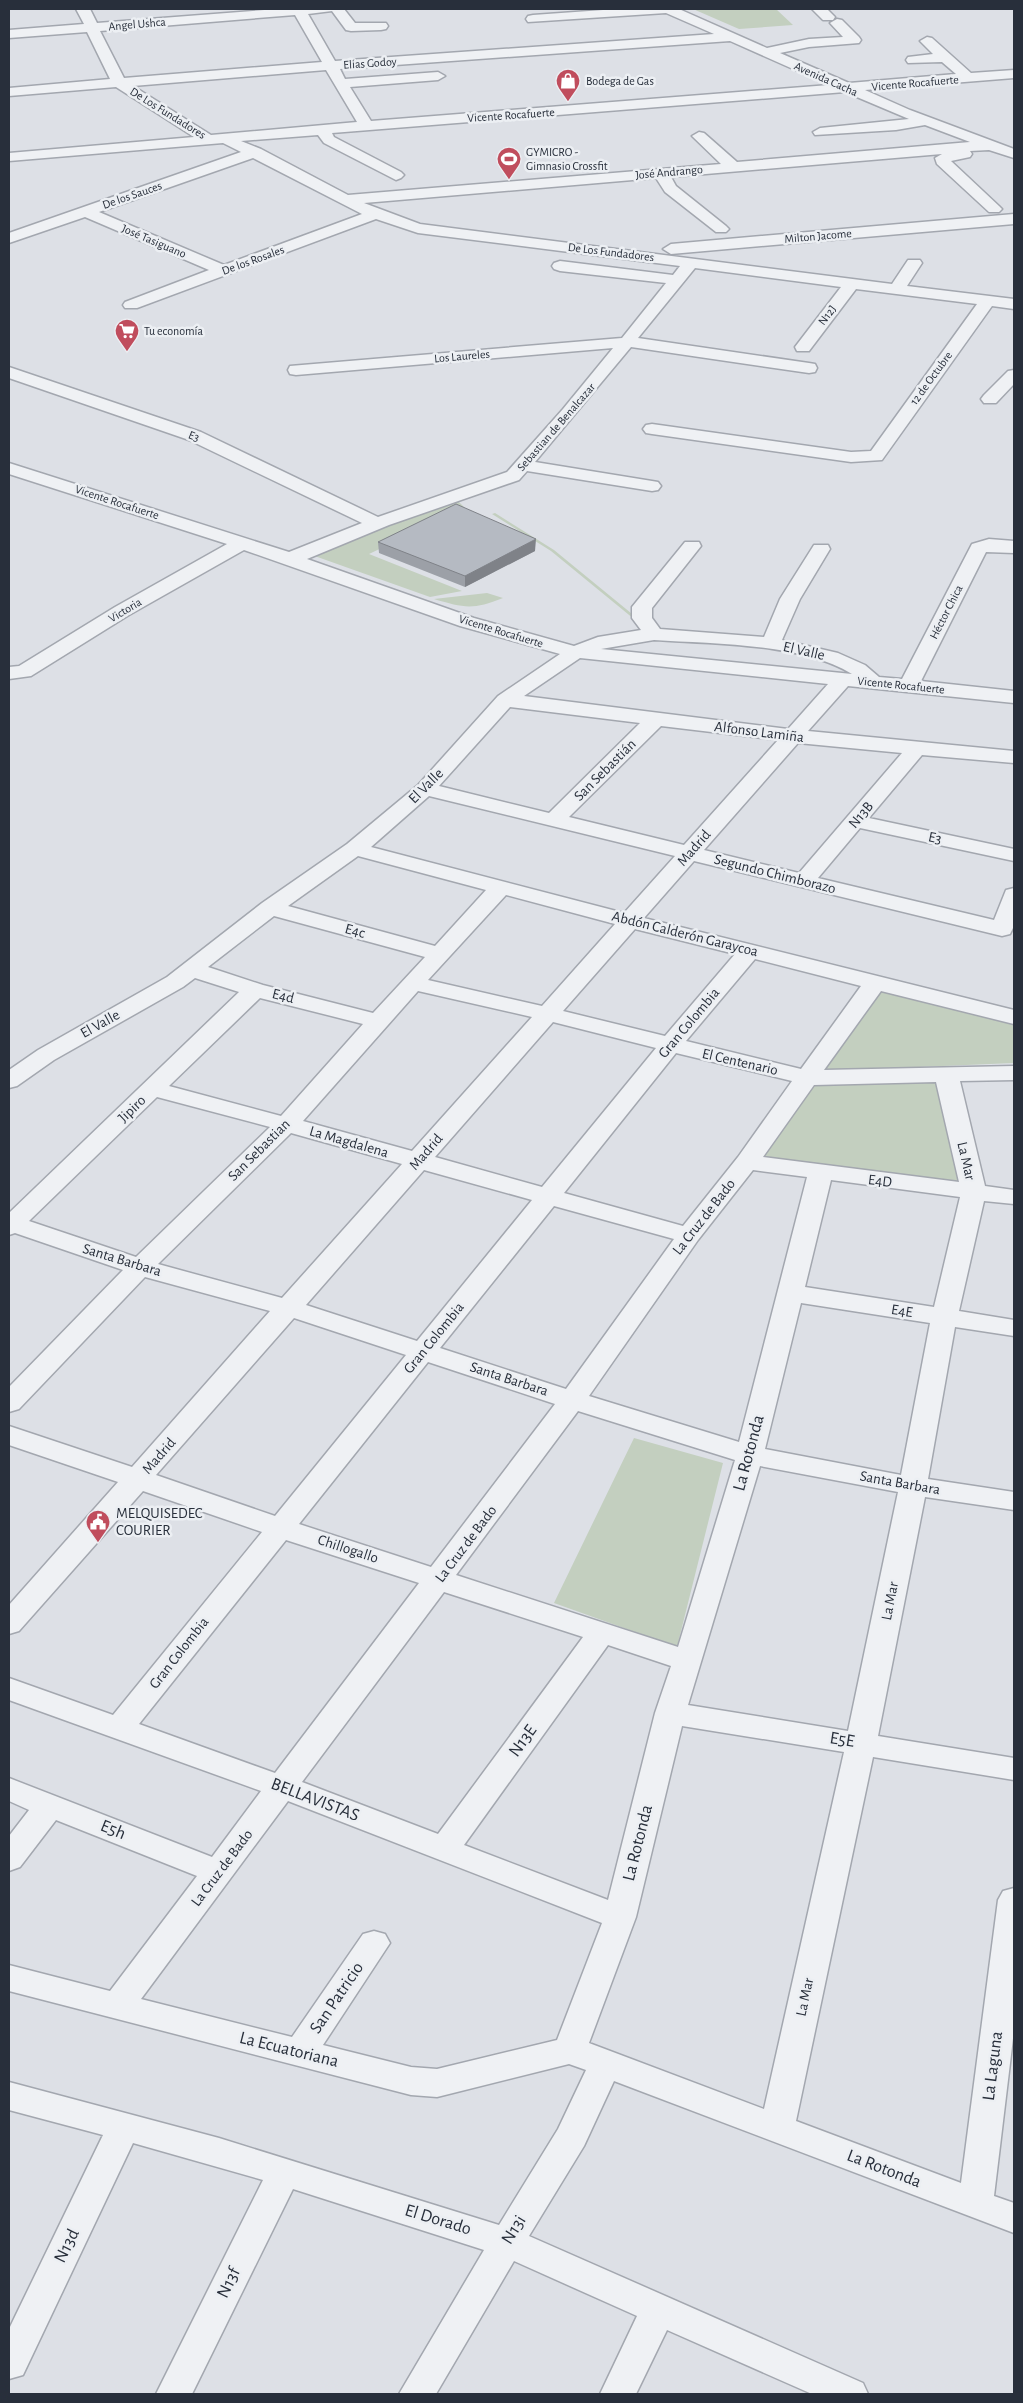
<svg xmlns="http://www.w3.org/2000/svg" width="1023" height="2403" font-family="'Alegreya Sans',sans-serif">
  <rect width="100%" height="100%" fill="#dde0e6"/>
  <path fill="#c3cfbf" d="M693,9H776L793,25L739,29Z
    M454,497L465,508L369,554L462,591L430,597L309,554Z
    M495,513L554,550L637,618L634,619L551,551L492,514Z
    M487,593L503,598C473,610 464,608 434,599Z
    M882,990L1014,1023V1063L823,1071Z
    M941,1080L965,1186L760,1158L815,1083Z
    M634,1438L723,1463L677,1647L554,1603Z"/>
  <g fill="none" stroke-linecap="round" stroke-linejoin="round">
    <defs>
      <path id="minor" d="M76,9H90L97,23L278,9H344L355,23H386L388,26L386,29L381,30L351,31L346,30L332,11L308,14L335,61L714,34L666,13L528,22L526,19L528,16L533,15L617,9H679L767,48L809,39L843,37L830,23L837,19L842,20L859,37L861,40L859,43L809,47L780,53L849,83L956,74L942,62L908,63L906,60L908,57L933,54L920,41L927,37L932,38L971,73L1014,70V78L865,90L910,110L1014,149V158L989,150L970,151L972,154L970,157L951,161L999,206L1002,209L999,212H989L937,164L935,158L942,154L671,177L676,186L726,226L729,229L726,232H716L665,192L656,178L364,203L420,224L892,284L908,260H920L922,263L907,286L1014,299V309L992,306L882,460L851,462L652,434L646,433L643,429L646,425L652,424L851,452L871,451L977,304L856,289L809,351H797L795,347L841,287L695,268L638,338L809,363L815,364L817,368L815,372L809,373L631,347L535,462L652,481L658,482L661,486L658,490L652,491L527,471L519,480L389,525L307,559L474,618L574,646L598,637L641,630L632,618V607L685,542H699L701,546L652,608V618L660,629L764,637L780,599L814,545H828L830,549L800,599L782,640L838,653L865,665L879,677L902,679L972,544L989,539L1014,541V553L986,552L921,681L1014,691V703L848,686L808,731L1014,751V763L922,755L869,818L1014,849V861L860,828L818,878L994,920L1006,890L1014,888V926L1010,934L1002,936L694,861L644,918L1014,1010V1024L881,991L824,1070L1014,1066V1080L960,1081L985,1186L1014,1190V1204L984,1201L959,1311L1014,1320V1336L955,1327L928,1479L1014,1492V1510L925,1497L878,1736L1014,1758V1780L873,1757L796,2121L961,2183L998,1900L1003,1891L1014,1888V2030L994,2196L1014,2203V2233L614,2081L584,2146L529,2236L863,2383L868,2394H812L667,2330L636,2394H600L637,2316L514,2261L436,2394H399L484,2250L293,2189L192,2394H156L263,2180L133,2143L23,2375L9,2379V2329L103,2135L9,2110V2082L219,2138L499,2225L558,2129L586,2070L569,2064L437,2097L411,2095L9,1991V1965L110,1991L197,1876L56,1820L20,1867L9,1871V1836L29,1810L9,1801V1778L212,1857L261,1791L9,1700V1678L113,1715L262,1532L143,1491L19,1631L9,1634V1605L118,1482L9,1445V1426L132,1467L270,1311L145,1277L19,1409L9,1412V1387L123,1270L15,1233L9,1235V1213L239,992L195,978L183,987L54,1060L17,1086L9,1088V1070L38,1050L167,977L262,903L347,844L418,785L498,696L560,654L460,626L244,550L129,615L31,676L9,679V667L19,666L115,607L227,544L9,474V463L289,552L362,523L189,440L9,378V367L201,432L378,517L507,472L563,409L613,348L296,375L290,374L288,370L290,366L622,338L666,283L560,271L554,269L552,266L554,263L560,261L673,275L680,266L418,233L376,219L137,308H125L123,305L125,302L209,270L85,217L9,243V233L241,152L223,143L9,161V153L194,137L116,87L9,96V88L110,79L87,32L9,38V30L84,24ZM295,15L322,62L124,78L100,31ZM730,41L829,85L371,121L350,87L438,80L445,76L438,72L345,79L340,69ZM326,70L357,122L211,135L133,86ZM845,92L909,119L820,128L813,132L815,135L896,130L925,125L970,142L737,162L704,133L699,132L692,136L721,164L348,195L261,149L241,141L318,135L324,143L396,180L401,178L404,175L401,172L334,137L332,133ZM253,158L362,214L224,265L99,212ZM654,640C713,644 802,643 852,674L601,649ZM580,658L828,684L788,729L524,696ZM510,707L640,723L549,813L439,786ZM661,726L778,740L684,845L569,817ZM798,743L902,753L799,873L704,850ZM429,796L675,856L624,913L371,847ZM358,856L486,890L435,946L288,906ZM506,895L615,924L542,1006L428,980ZM274,916L425,957L373,1013L263,985L208,967ZM635,929L735,954L665,1036L563,1011ZM755,959L861,986L801,1069L686,1041ZM418,991L532,1017L412,1151L303,1121ZM260,998L363,1024L281,1116L169,1086ZM553,1022L656,1048L542,1187L435,1157ZM676,1053L792,1081L738,1157L683,1226L564,1193ZM936,1082L959,1182L763,1157L814,1085ZM157,1097L270,1127L136,1257L29,1221ZM291,1133L402,1164L282,1298L158,1264ZM424,1170L532,1200L417,1341L306,1305ZM753,1170L807,1177L739,1442L589,1396L698,1240ZM831,1180L960,1197L934,1307L805,1287ZM554,1206L674,1239L566,1389L440,1348ZM801,1303L930,1323L901,1475L765,1449ZM294,1318L406,1355L275,1516L156,1475ZM428,1362L555,1404L431,1567L299,1524ZM578,1411L735,1460L678,1647L456,1575ZM760,1466L898,1492L848,1731L688,1705ZM286,1540L419,1583L275,1773L139,1724ZM444,1592L583,1637L438,1834L302,1782ZM608,1645L671,1666L655,1713L608,1900L464,1845ZM682,1726L844,1752L764,2109L589,2043L636,1917ZM288,1801L602,1923L557,2040L437,2069L411,2067L323,2045L390,1943L385,1934L374,1931L363,1934L292,2037L141,1999Z
        M812,9H827L835,17L833,20H823Z
        M1014,214V224L671,254L663,249L671,244Z
        M1014,370V384L996,403H984L981,399L984,395L1008,371Z"/>
    </defs>
    <use href="#minor" stroke="#a3a7af" stroke-width="3"/>
    <use href="#minor" fill="#eff1f4" fill-rule="evenodd"/>
  </g>
  <path fill="#9ca0a7" d="M378,542L535,551L465,587L379,553Z"/>
  <path fill="#7f8288" d="M536,539L535,551L465,587V576Z"/>
  <path fill="#b5bac2" stroke="#7f8288" d="M456,504L536,539L465,576L378,542Z"/>
  <defs>
    <symbol id="shop-pin" viewBox="-11 -11 22 30"><path d="M0 17L-7.5 6A9.5 9.5 0 1 1 7.5 6Z" fill="#c04d5d" stroke="#eceff3"/><path d="M-5-2.5h2.3a2.7 3.5 0 0 1 5.4 0H5L5.5 6h-11ZM-1.5-2.5h3a1.5 2.3 0 0 0-3 0Z" fill="#fff"/></symbol>
    <symbol id="stadium-pin" viewBox="-11 -11 22 30"><path d="M0 17L-7.5 6A9.5 9.5 0 1 1 7.5 6Z" fill="#c04d5d" stroke="#eceff3"/><path d="M0-5a6.5 5 0 1 0 0 10a6.5 5 0 1 0 0-10ZM-3.5-1.8h7v3.6h-7Z" fill="#fff"/></symbol>
    <symbol id="supermarket-pin" viewBox="-11 -11 22 30"><path d="M0 17L-7.5 6A9.5 9.5 0 1 1 7.5 6Z" fill="#c04d5d" stroke="#eceff3"/><path d="M-6-5.5h2.5l.6 2H6L4.5 2H-2.5L-4.4-4H-6ZM-1.5 3.2a1.3 1.3 0 1 0 .1 0ZM3 3.2a1.3 1.3 0 1 0 .1 0Z" fill="#fff"/></symbol>
    <symbol id="civic-pin" viewBox="-11 -11 22 30"><path d="M0 17L-7.5 6A9.5 9.5 0 1 1 7.5 6Z" fill="#c04d5d" stroke="#eceff3"/><path d="M-.6-6.5H3V-4.5H.6V-3L4-1V1h2V6H-6V1h2V-1L-.6-3ZM-1.2 2.5V6h2.4V2.5Z" fill="#fff"/></symbol>
  </defs>
  <g fill-rule="evenodd">
    <use href="#shop-pin" x="554" y="67" width="28" height="38"/>
    <use href="#stadium-pin" x="495" y="145" width="28" height="38"/>
    <use href="#supermarket-pin" x="113" y="317" width="28" height="38"/>
    <use href="#civic-pin" x="84" y="1508" width="28" height="38"/>
  </g>
  <g text-anchor="middle" dominant-baseline="central" stroke-width="5" stroke-linejoin="round" paint-order="stroke">
    <g font-size="12" fill="#282f3b" stroke="#eceff3">
      <text transform="translate(137 24) rotate(-5)">Angel Ushca</text>
      <text transform="translate(370 63) rotate(-4)">Elias Godoy</text>
      <text transform="translate(826 79) rotate(24)">Avenida Cacha</text>
      <text transform="translate(915 83) rotate(-5)">Vicente Rocafuerte</text>
      <text transform="translate(168 113) rotate(32)">De Los Fundadores</text>
      <text transform="translate(511 115) rotate(-4)">Vicente Rocafuerte</text>
      <text transform="translate(669 172) rotate(-5)">José Andrango</text>
      <text transform="translate(132 195) rotate(-19)">De los Sauces</text>
      <text transform="translate(818 236) rotate(-5)">Milton Jacome</text>
      <text transform="translate(154 241) rotate(23)">José Tasiguano</text>
      <text transform="translate(611 252) rotate(7)">De Los Fundadores</text>
      <text transform="translate(253 260) rotate(-20)">De los Rosales</text>
      <text transform="translate(827 315) rotate(-53)">N12J</text>
      <text transform="translate(462 356) rotate(-5)">Los Laureles</text>
      <text transform="translate(931 378) rotate(-54)">12 de Octubre</text>
      <text transform="translate(556 427) rotate(-49)">Sebastian de Benalcazar</text>
      <text transform="translate(194 436) rotate(22)">E3</text>
      <text transform="translate(117 502) rotate(18)">Vicente Rocafuerte</text>
      <text transform="translate(125 610) rotate(-31)">Victoria</text>
      <text transform="translate(946 612) rotate(-63)">Héctor Chica</text>
      <text transform="translate(501 631) rotate(17)">Vicente Rocafuerte</text>
      <text transform="translate(901 685) rotate(6)">Vicente Rocafuerte</text>
    </g>
    <g font-size="12" fill="#282f3b" stroke="#eceff3" text-anchor="start">
      <text x="586" y="81">Bodega de Gas</text>
      <text x="526" y="152">GYMICRO -<tspan x="526" dy="14">Gimnasio Crossfit</tspan></text>
      <text x="144" y="331">Tu economía</text>
    </g>
    <g font-size="15" fill="#282f3b" stroke="#eceff3">
      <text transform="translate(804 651) rotate(13)">El Valle</text>
      <text transform="translate(759 732) rotate(7)">Alfonso Lamiña</text>
      <text transform="translate(605 770) rotate(-45)">San Sebastián</text>
      <text transform="translate(426 786) rotate(-45)">El Valle</text>
      <text transform="translate(861 815) rotate(-50)">N13B</text>
      <text transform="translate(935 838) rotate(12)">E3</text>
      <text transform="translate(694 848) rotate(-49)">Madrid</text>
      <text transform="translate(775 874) rotate(14)">Segundo Chimborazo</text>
      <text transform="translate(355 931) rotate(15)">E4c</text>
      <text transform="translate(685 934) rotate(14)">Abdón Calderón Garaycoa</text>
      <text transform="translate(283 996) rotate(14)">E4d</text>
      <text transform="translate(689 1023) rotate(-50)">Gran Colombia</text>
      <text transform="translate(100 1024) rotate(-29)">El Valle</text>
      <text transform="translate(740 1062) rotate(13)">El Centenario</text>
      <text transform="translate(132 1109) rotate(-44)">Jipiro</text>
      <text transform="translate(349 1142) rotate(16)">La Magdalena</text>
      <text transform="translate(259 1150) rotate(-45)">San Sebastian</text>
      <text transform="translate(426 1152) rotate(-49)">Madrid</text>
      <text transform="translate(966 1161) rotate(77)">La Mar</text>
      <text transform="translate(880 1181) rotate(7)">E4D</text>
      <text transform="translate(704 1217) rotate(-52)">La Cruz de Bado</text>
      <text transform="translate(122 1260) rotate(17)">Santa Barbara</text>
      <text transform="translate(902 1311) rotate(9)">E4E</text>
      <text transform="translate(434 1338) rotate(-51)">Gran Colombia</text>
      <text transform="translate(509 1379) rotate(18)">Santa Barbara</text>
      <text transform="translate(159 1456) rotate(-49)">Madrid</text>
      <text transform="translate(900 1483) rotate(10)">Santa Barbara</text>
      <text transform="translate(466 1544) rotate(-53)">La Cruz de Bado</text>
      <text transform="translate(348 1549) rotate(18)">Chillogallo</text>
      <text transform="translate(890 1601) rotate(-79)">La Mar</text>
      <text transform="translate(179 1653) rotate(-52)">Gran Colombia</text>
      <text transform="translate(222 1868) rotate(-53)">La Cruz de Bado</text>
      <text transform="translate(805 1997) rotate(-78)">La Mar</text>
    </g>
    <g font-size="15" fill="#282f3b" stroke="#eceff3" text-anchor="start">
      <text x="116" y="1513">MELQUISEDEC<tspan x="116" dy="17">COURIER</tspan></text>
    </g>
    <g font-size="18" fill="#282f3b" stroke="#eceff3">
      <text transform="translate(749 1453) rotate(-75)">La Rotonda</text>
      <text transform="translate(842 1740) rotate(9)">E5E</text>
      <text transform="translate(523 1741) rotate(-54)">N13E</text>
      <text transform="translate(315 1800) rotate(21)">BELLAVISTAS</text>
      <text transform="translate(113 1830) rotate(22)">E5h</text>
      <text transform="translate(638 1843) rotate(-76)">La Rotonda</text>
      <text transform="translate(337 1998) rotate(-56)">San Patricio</text>
      <text transform="translate(289 2050) rotate(14)">La Ecuatoriana</text>
      <text transform="translate(993 2066) rotate(-83)">La Laguna</text>
      <text transform="translate(884 2169) rotate(21)">La Rotonda</text>
      <text transform="translate(438 2220) rotate(17)">El Dorado</text>
      <text transform="translate(514 2230) rotate(-58)">N13i</text>
      <text transform="translate(67 2246) rotate(-64)">N13d</text>
      <text transform="translate(229 2283) rotate(-64)">N13f</text>
    </g>
  </g>
  <rect width="1023" height="2403" fill="none" stroke="#282f3b" stroke-width="20"/>
</svg>
